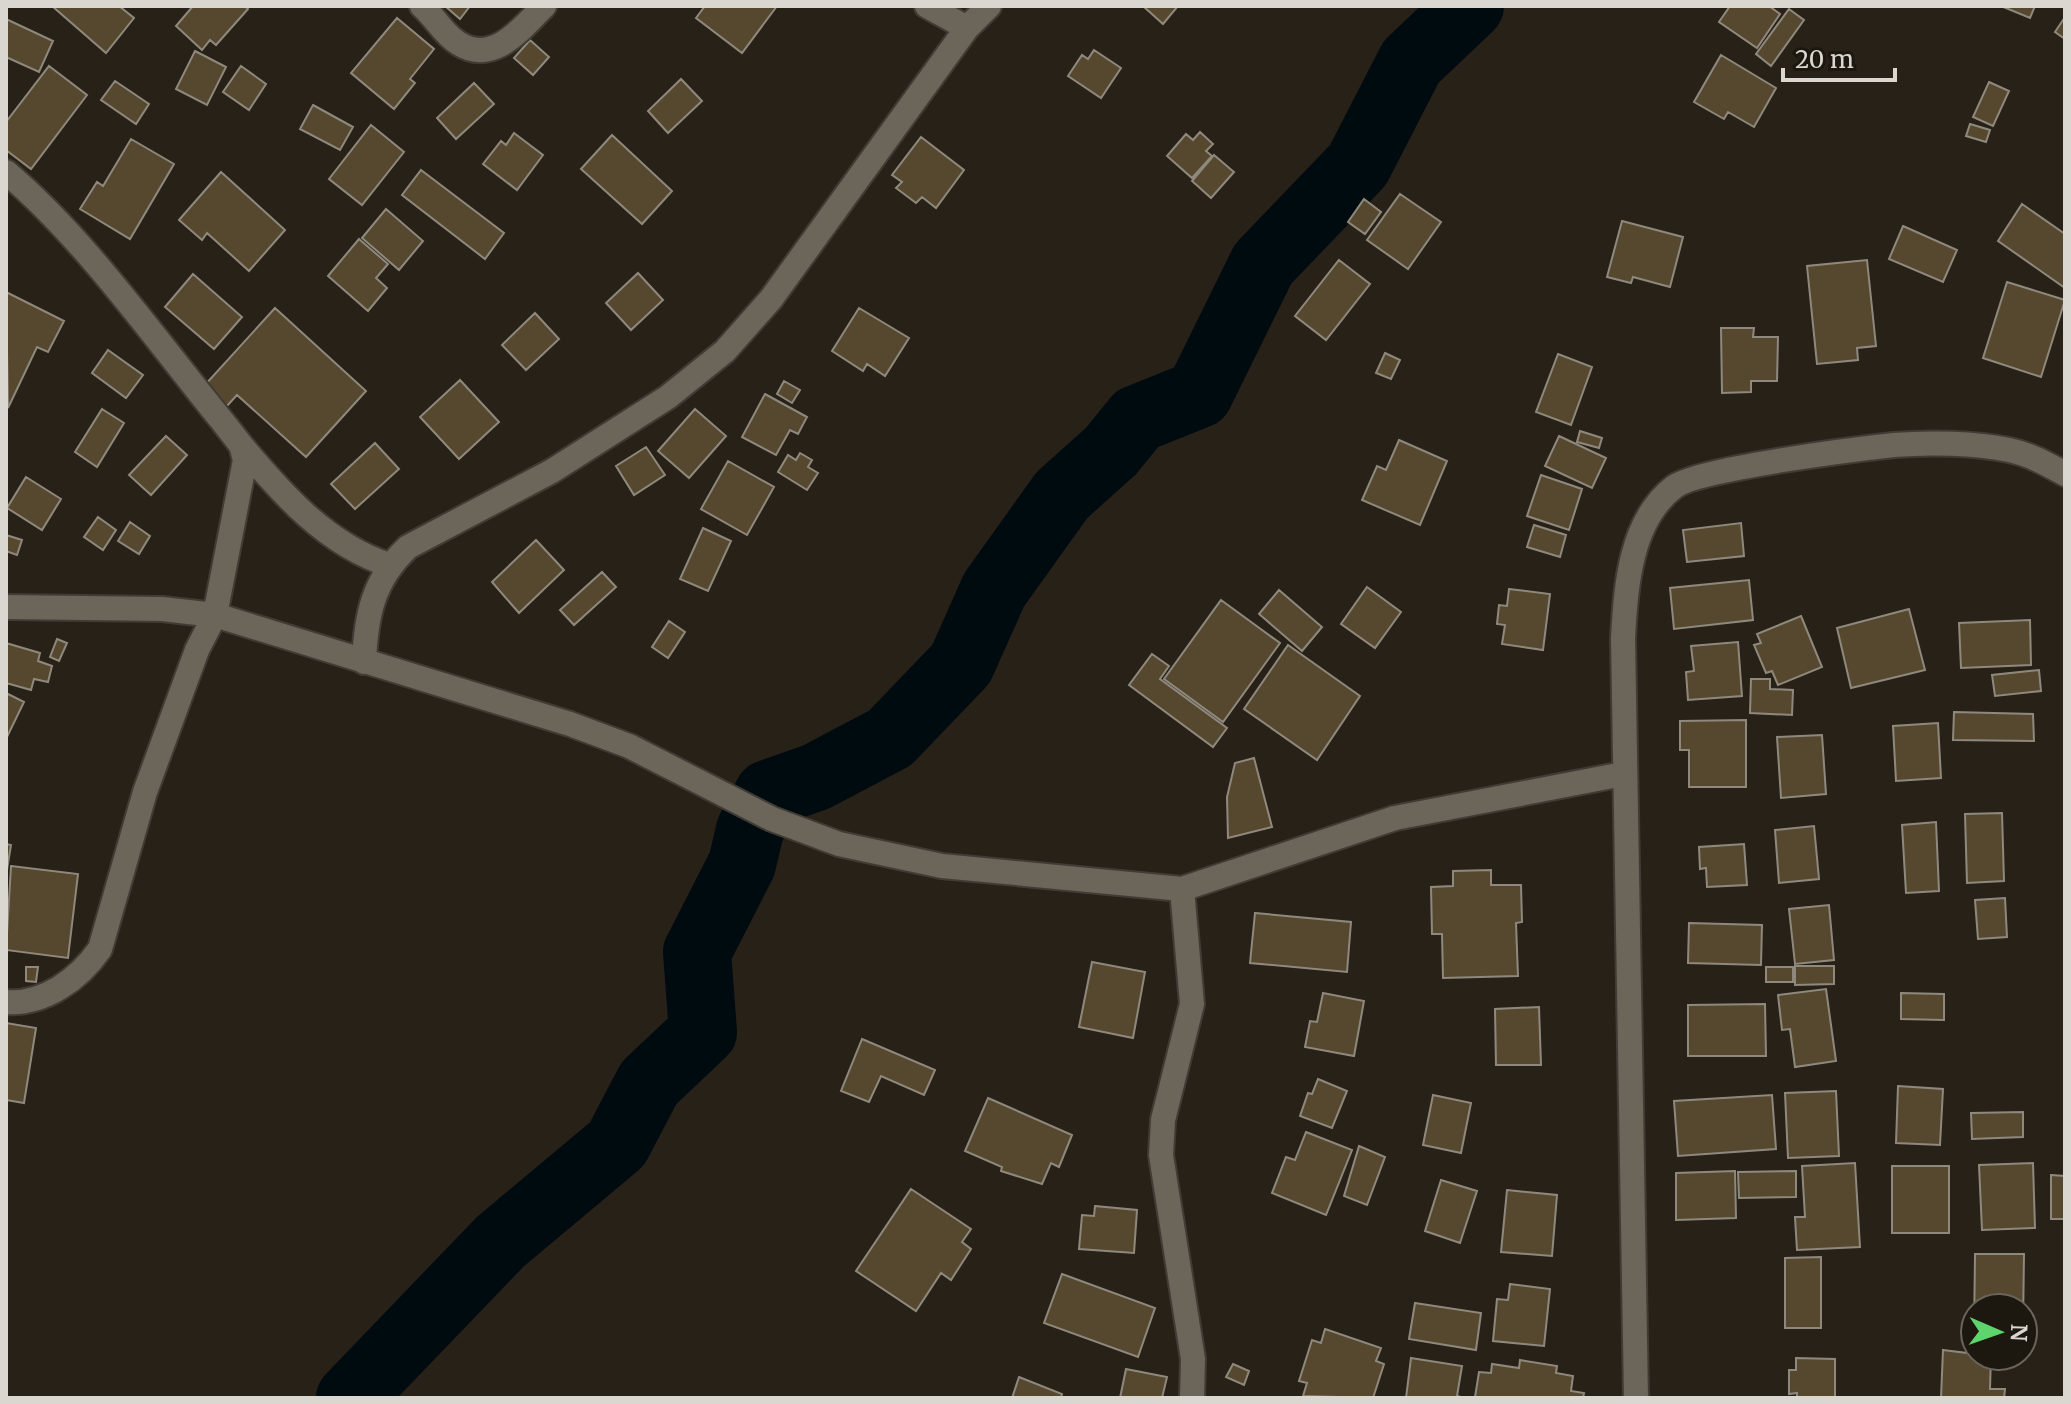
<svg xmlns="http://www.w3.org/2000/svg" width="2071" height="1404" font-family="Merriweather,serif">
  <rect width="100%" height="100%" fill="#272118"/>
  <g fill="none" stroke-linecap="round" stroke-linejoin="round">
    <path stroke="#000b10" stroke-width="68" d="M350,1398L500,1242L617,1144L649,1083L703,1032L697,952L742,864L750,830L768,794L816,777L890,738L961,664L994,590L1062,495L1111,451L1137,419L1199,394L1263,264L1358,165L1411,62L1470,6"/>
  </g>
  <path fill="#55482f" stroke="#8f897d" stroke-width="2" d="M52,6H119L134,18L106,53Z
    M193,6H245L248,9L216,45L210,40L202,50L176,26Z
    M445,6H470L460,19Z
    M705,6H777L742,53L696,18Z
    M1143,6H1178L1163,24Z
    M1730,6H1769L1780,14L1757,48L1719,22Z
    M2001,6H2035L2030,18Z
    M1789,9L1804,20L1771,66L1756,54Z
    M2065,17V39L2055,32Z
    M397,18L434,49L410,79L415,83L394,109L351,73Z
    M6,19L53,41L39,72L6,57Z
    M530,40L549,57L533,75L514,58Z
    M1094,50L1121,68L1101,98L1068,76L1082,55L1088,59Z
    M195,51L226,67L207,105L176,89Z
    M1721,55L1776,88L1754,127L1728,112L1724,119L1694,102Z
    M49,66L87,95L31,169L6,150V122Z
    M241,66L266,84L249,110L223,92Z
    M681,79L702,101L668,133L648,111Z
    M115,81L149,104L136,124L101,100Z
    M1989,82L2009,91L1993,126L1973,117Z
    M474,83L494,104L456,139L437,118Z
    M313,105L353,127L340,150L300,129Z
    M1970,124L1990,130L1986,142L1966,136Z
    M371,125L404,152L362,205L329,179Z
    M1200,132L1213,144L1206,151L1212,156L1192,178L1167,156L1186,134L1193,140Z
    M514,133L543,155L517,190L483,164L501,141L506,145Z
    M612,135L672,191L642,224L581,169Z
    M921,137L964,170L936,208L922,197L916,203L896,188L902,182L892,175Z
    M131,139L174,164L130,239L80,209L97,182L103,186Z
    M1214,155L1234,172L1211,198L1192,181Z
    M421,170L504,233L485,259L402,195Z
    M221,172L285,230L249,271L207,233L202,240L179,220Z
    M1400,194L1441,222L1408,269L1367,240Z
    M1364,199L1381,212L1365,234L1348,222Z
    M2022,204L2065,234V288L1998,241Z
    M386,209L423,241L399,270L362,238Z
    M1622,221L1683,237L1670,287L1633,277L1631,283L1607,277Z
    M1903,226L1957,250L1943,282L1889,259Z
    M359,239L388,264L376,278L387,288L368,311L328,276Z
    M1339,260L1370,284L1326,340L1295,316Z
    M1867,260L1876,346L1857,348L1858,360L1817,364L1807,266Z
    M638,273L663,300L631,330L606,303Z
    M193,274L242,317L214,349L165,307Z
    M2007,282L2065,300L2041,377L1983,358Z
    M6,292L64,321L48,352L37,347L8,408Z
    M275,308L366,391L306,457L237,395L226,407L204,386Z
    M859,308L909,338L885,376L867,364L863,371L832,351Z
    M535,313L559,339L526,370L502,345Z
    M1721,328H1754L1753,337H1778L1777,381H1751V392L1722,393Z
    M108,350L143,375L126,398L92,373Z
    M1385,353L1400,360L1391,379L1376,373Z
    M1558,354L1592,367L1571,425L1536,412Z
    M460,380L499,422L459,459L420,417Z
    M784,381L800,390L792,403L777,394Z
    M765,394L807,417L798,434L790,430L776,455L742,437Z
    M102,409L124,423L97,467L75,452Z
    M695,409L726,436L689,478L658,451Z
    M1580,431L1602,438L1599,448L1577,442Z
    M166,436L187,455L151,495L129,475Z
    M1559,436L1606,458L1592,488L1545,466Z
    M1399,440L1447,461L1420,525L1362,500L1377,466L1386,470Z
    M375,443L399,469L355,509L331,484Z
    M646,447L665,475L634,495L616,466Z
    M800,453L812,460L808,467L818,473L807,490L778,472L788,455L796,460Z
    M728,461L774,487L747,535L701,509Z
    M1541,475L1582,489L1569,530L1527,516Z
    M26,477L61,499L42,530L7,508Z
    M98,517L116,530L103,550L84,537Z
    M130,522L150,536L139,554L118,541Z
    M1741,523L1744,556L1687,562L1683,530Z
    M1534,525L1566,535L1560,557L1527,547Z
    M703,528L731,541L708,591L680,579Z
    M6,535L22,540L17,555L6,551Z
    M536,540L564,570L519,613L492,582Z
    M602,572L616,587L574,625L560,610Z
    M1749,580L1753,620L1674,629L1670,588Z
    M1367,587L1401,612L1375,648L1341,624Z
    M1509,589L1550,594L1543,650L1502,644L1505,625L1497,624L1499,605L1507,606Z
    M1279,590L1322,627L1302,651L1259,614Z
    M1221,600L1280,643L1223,722L1164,679Z
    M1909,609L1925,670L1851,688L1837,628Z
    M1801,616L1822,667L1778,685L1772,671L1766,673L1754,645L1761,643L1757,634Z
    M2030,620L2031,665L1961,668L1959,623Z
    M669,621L685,632L668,658L652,647Z
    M57,639L67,643L59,661L50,657Z
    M1738,642L1742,696L1688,700L1686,672L1694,671L1691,646Z
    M6,643L40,653L38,661L52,666L48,682L34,679L31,690L6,683Z
    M1288,645L1360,696L1317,760L1244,709Z
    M1152,654L1169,666L1160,679L1227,728L1213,747L1129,685Z
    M2039,670L2041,691L1995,696L1992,675Z
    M1751,679H1770V689L1793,690L1792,715L1750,713Z
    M6,693L24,702L6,739Z
    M1954,712L2033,714L2034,741L1953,740Z
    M1746,720V787H1689V750H1680V721Z
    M1938,723L1941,778L1896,781L1893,726Z
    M1822,735L1826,794L1781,798L1777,737Z
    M1254,758L1272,827L1228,838L1227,797L1235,763Z
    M2002,813L2004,881L1967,883L1965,814Z
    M1936,822L1939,891L1906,893L1902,825Z
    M1814,826L1819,879L1779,883L1775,830Z
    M6,844L11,845L6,876Z
    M1744,844L1747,885L1707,887L1706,868L1700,869L1699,847Z
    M11,866L78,874L68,958L6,950Z
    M1491,870V885H1521L1522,922L1516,923L1518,976L1443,978L1442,934H1432L1431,887L1453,886V871Z
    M2005,898L2007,937L1978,939L1975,900Z
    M1829,905L1834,960L1795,964L1789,909Z
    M1255,913L1351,922L1347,972L1250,963Z
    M1689,923L1762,925L1761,965L1688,963Z
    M1092,962L1145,972L1133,1038L1079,1027Z
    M1795,966H1834V984L1795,985Z
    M26,967H38L36,982L26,981Z
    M1766,967H1793V982H1766Z
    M1826,989L1836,1061L1795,1067L1790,1029L1782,1030L1778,995Z
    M1323,993L1364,1001L1354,1056L1305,1047L1310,1021L1317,1022Z
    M1901,993L1944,994V1020L1901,1019Z
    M1765,1004L1766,1056H1688V1005Z
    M1539,1007L1541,1065H1496L1495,1009Z
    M6,1023L36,1028L24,1103L6,1100Z
    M862,1039L935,1070L924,1095L881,1076L869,1102L841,1091Z
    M1318,1079L1347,1091L1332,1128L1300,1116L1308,1093L1312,1094Z
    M1898,1086L1943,1089L1940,1145L1896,1143Z
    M1836,1091L1839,1156L1788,1158L1785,1093Z
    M1433,1095L1471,1103L1461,1153L1423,1145Z
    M1772,1095L1776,1149L1678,1156L1674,1101Z
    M988,1098L1072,1135L1059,1167L1051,1163L1042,1184L1001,1171L1002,1167L965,1151Z
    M2023,1112V1137L1972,1139L1971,1113Z
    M1306,1132L1352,1150L1326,1215L1272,1193L1286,1157L1295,1160Z
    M1359,1146L1385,1157L1367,1205L1344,1196Z
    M1855,1163L1860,1247L1797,1250L1795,1217H1805L1802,1166Z
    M2033,1163L2035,1228L1982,1230L1979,1165Z
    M1892,1166H1949V1233H1892Z
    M1735,1171L1736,1218L1676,1220V1173Z
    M1796,1171V1197L1739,1198L1738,1172Z
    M2051,1175L2065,1176V1219H2051Z
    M1441,1180L1477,1191L1460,1243L1425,1231Z
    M911,1189L971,1229L962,1242L971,1249L951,1280L941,1273L916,1311L856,1271Z
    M1507,1190L1557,1195L1552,1256L1501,1252Z
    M1095,1206L1137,1210L1134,1253L1079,1249L1082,1215L1094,1216Z
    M1975,1254H2024L2023,1326V1308H1975L1974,1335Z
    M1821,1257V1328H1785V1258Z
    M1062,1274L1155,1308L1138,1357L1044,1323Z
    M1510,1284L1550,1289L1544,1346L1493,1341L1497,1299L1508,1300Z
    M1415,1303L1481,1313L1476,1350L1409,1339Z
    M1325,1329L1381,1348L1376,1361L1384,1364L1373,1398L1303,1396L1307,1383L1299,1381L1312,1340L1321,1343Z
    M1943,1350L1991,1356L1990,1389H2005L2004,1398H1941Z
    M1411,1358L1462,1366L1457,1396L1465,1398H1406Z
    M1796,1358L1835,1359V1398H1797V1393L1789,1394V1370H1796Z
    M1520,1360L1557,1366L1556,1373L1573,1376L1571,1391L1584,1393L1583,1398L1475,1397L1479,1372L1491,1373L1492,1364L1519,1368Z
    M1233,1364L1249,1371L1244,1385L1226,1377Z
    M1126,1369L1167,1377L1162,1398H1120Z
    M1019,1377L1062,1394L1061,1398H1004H1012Z"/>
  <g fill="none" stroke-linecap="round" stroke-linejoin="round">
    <defs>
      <path id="minor" d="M422,6C435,17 443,34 458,43C493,66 522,28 544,6
        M927,6L967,28
        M6,172C87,241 155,339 223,422L241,445L245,460L215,615L197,650L145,792L100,949C79,979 44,1005 6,1002
        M241,445C282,494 327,545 389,565
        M6,607L162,609L215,615L570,724L629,746L772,819L839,844L942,866L1182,889L1395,818L1623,774
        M364,662C366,615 373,580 408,547L552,471L668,397L725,351L771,299L967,28L989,6
        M1182,889L1192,1004L1163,1120L1161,1155L1193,1359L1192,1398
        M1636,1398L1623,638C1626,586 1630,521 1674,487C1696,469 1857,449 1894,445C1929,442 1974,443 2009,450C2029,454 2047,464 2065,474"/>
    </defs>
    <use href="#minor" stroke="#403c35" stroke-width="28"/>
    <use href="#minor" stroke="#6b655a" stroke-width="24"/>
  </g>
  <rect width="2071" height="1404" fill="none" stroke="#dad7d0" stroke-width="16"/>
  <g transform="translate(1999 1332) rotate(92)"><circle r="38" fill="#1d180f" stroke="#69645c" stroke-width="2"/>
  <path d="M0-6L14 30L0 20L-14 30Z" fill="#5dd56c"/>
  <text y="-12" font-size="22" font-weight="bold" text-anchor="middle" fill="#dad7d0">N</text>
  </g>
  <path d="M1783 68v12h112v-12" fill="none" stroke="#dad7d0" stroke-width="4"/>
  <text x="1795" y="68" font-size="24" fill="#dad7d0" stroke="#1d180f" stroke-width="6" paint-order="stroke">20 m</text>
</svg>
